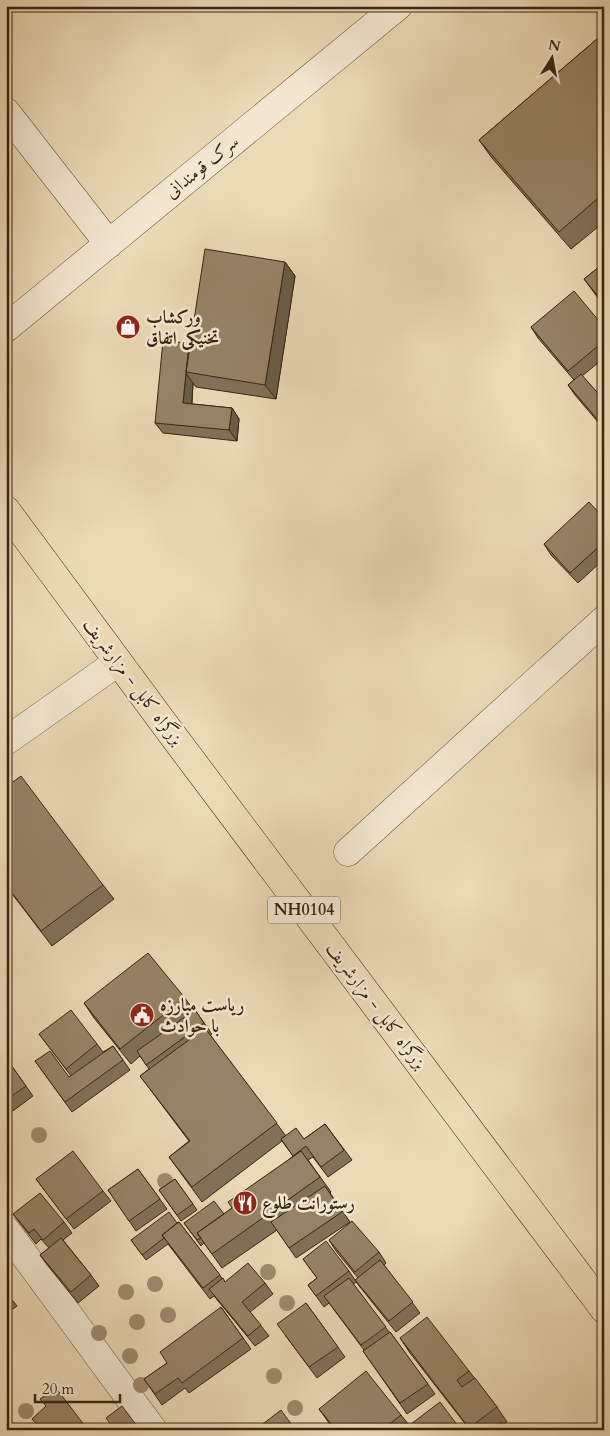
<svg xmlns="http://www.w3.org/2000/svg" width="610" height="1436" font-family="Cardo,Amiri,serif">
  <rect width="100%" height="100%" fill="#ebdab6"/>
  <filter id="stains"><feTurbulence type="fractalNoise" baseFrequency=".004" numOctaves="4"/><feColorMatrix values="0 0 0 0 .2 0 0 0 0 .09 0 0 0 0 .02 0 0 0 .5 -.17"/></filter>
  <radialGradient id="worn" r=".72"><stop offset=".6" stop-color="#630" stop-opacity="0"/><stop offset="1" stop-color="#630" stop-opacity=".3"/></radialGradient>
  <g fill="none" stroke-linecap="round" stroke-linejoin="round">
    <defs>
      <path id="street" d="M6,112L109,244
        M6,328L398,6
        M6,741L118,662
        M348,852L604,620
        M6,1230L153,1430"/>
      <path id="highway" d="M6,510L171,733L604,1309"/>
    </defs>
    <use href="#street" stroke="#66523a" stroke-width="29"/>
    <use href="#highway" stroke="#3a2411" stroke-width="29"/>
    <use href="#street" stroke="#f2e7d0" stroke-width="28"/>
    <use href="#highway" stroke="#ebdab6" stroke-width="28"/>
  </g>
  <g fill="#9e8b6e">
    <circle cx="39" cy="1135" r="8"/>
    <circle cx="165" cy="1181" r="8"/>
    <circle cx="268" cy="1272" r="8"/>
    <circle cx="155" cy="1284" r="8"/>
    <circle cx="126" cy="1292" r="8"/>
    <circle cx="287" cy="1303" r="8"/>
    <circle cx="168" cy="1315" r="8"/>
    <circle cx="137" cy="1322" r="8"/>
    <circle cx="99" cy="1333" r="8"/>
    <circle cx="130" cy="1356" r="8"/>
    <circle cx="274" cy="1376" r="8"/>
    <circle cx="141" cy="1385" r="8"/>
    <circle cx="295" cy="1408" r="8"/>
    <circle cx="26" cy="1411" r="8"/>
  </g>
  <path fill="#817159" stroke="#3a2411" d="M604,33V222L571,249L492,158L479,140Z
    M285,262L295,276L276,399L196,387L193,383L192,404L232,408L239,419L237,441L163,433L155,423L190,345Z
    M604,263V306L584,279Z
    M531,327H604V358L582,376L604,400V429L575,395L568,385L574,380L538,338Z
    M604,518V559L578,583L551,555L544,544Z
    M6,787L103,885L114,899L52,946L6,886Z
    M185,998L194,1011L195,1010L212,1034L210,1035L286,1136L304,1139L325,1124L352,1160L328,1177L313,1157L308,1160L331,1192L330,1193L350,1222L296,1258L277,1230L222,1268L204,1243L201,1246L184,1223L224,1214L232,1208L293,1156L282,1141L202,1202L169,1157L189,1141L140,1076L149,1069L140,1056L131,1064L94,1018L84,1003Z
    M39,1034L97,1044L103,1052L113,1046L130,1070L72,1112L35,1061L69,1077L71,1076Z
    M11,1065L33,1096L6,1116V1068Z
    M138,1169L167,1209L136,1231L108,1190Z
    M36,1179L103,1191L111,1201L74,1229Z
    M175,1179L197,1210L181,1221L159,1190Z
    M13,1214L64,1222L72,1233L63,1240L91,1275L99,1286L78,1303L48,1266L40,1255L49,1248L41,1239L36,1244Z
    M179,1222L225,1282L265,1283L273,1294L250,1312L269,1336L255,1346L214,1296L210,1299L168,1244L146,1260L131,1240Z
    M329,1240L379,1252L386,1263L384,1265L420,1313L396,1332L356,1282L353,1284L389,1332H390L435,1394L407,1414L363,1351L364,1350L329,1303L324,1307L308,1285L317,1278L303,1259L349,1271L355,1280L358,1278L336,1251Z
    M6,1292L17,1306L6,1314Z
    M306,1303L345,1357L317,1378L285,1335Z
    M221,1307L251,1349L189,1393L185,1388L162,1405L144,1379L167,1363Z
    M400,1338L469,1371L497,1407L507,1422L503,1425L507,1430H470L410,1353Z
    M6,1396L12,1404L6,1408Z
    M319,1409L401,1415L409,1425L403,1430H334Z"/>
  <path fill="#695c48" stroke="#3a2411" d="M285,262L295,276L276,399L265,385Z
    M186,373L193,383L191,414L183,403Z
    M232,408L239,419L237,441L229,430Z"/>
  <path fill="#968367" stroke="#3a2411" d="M604,33V193L559,232L479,140Z
    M205,249L285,262L265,385L186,372Z
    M604,263V304L584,279Z
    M574,291L604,327V341L568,371L531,327Z
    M163,341L189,343L183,403L232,408L229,430L155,423Z
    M604,349V357L600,352Z
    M581,374L604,400V427L568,385Z
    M589,502L604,518V542L570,573L544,544Z
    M21,776L103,885L41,931L6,885V787Z
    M148,953L185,998L120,1049L84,1003Z
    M71,1010L97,1044L66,1069L39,1034Z
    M195,1010L204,1023L146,1065L137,1051Z
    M205,1028L277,1123L192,1187L169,1157L190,1141L140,1076Z
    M113,1046L123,1060L65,1102L35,1061L50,1051L69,1077Z
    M11,1065L26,1086L6,1100V1068Z
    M325,1124L344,1150L321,1167L306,1146L293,1156L281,1139L296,1128L304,1139Z
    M73,1151L103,1191L66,1219L36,1179Z
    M301,1151L320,1177L212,1254L197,1233L232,1208L228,1202Z
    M138,1169L160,1199L129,1221L108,1190Z
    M175,1179L193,1204L177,1215L159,1190Z
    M325,1186L342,1212L289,1248L271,1222Z
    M40,1193L64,1222L43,1240L34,1229L29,1233L13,1214Z
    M214,1201L224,1214L197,1233L201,1238L197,1240L184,1223Z
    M169,1212L177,1223L162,1235L164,1238L142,1255L131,1240Z
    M352,1221L379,1252L355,1272L329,1240Z
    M179,1222L220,1275L203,1288L162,1235Z
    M61,1238L91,1275L71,1292L40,1255Z
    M326,1241L349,1271L316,1296L308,1285L317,1278L303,1259Z
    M380,1260L413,1302L389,1321L355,1280Z
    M248,1263L265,1283L242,1302L261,1325L248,1336L209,1289L223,1278L225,1282Z
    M349,1278L386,1327L361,1345L324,1296Z
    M6,1292L9,1295L6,1298Z
    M306,1303L338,1347L309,1367L277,1324Z
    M221,1307L243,1338L182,1383L178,1378L155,1394L144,1379L167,1363L160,1352Z
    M427,1317L469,1371L457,1380L462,1387L475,1378L497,1407L469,1428L400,1338Z
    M390,1332L428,1384L400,1403L363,1351Z
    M366,1371L401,1415L382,1430H336L319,1409Z
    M56,1388L88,1430H41L32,1419L46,1406L40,1399Z
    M440,1402L461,1430H415L411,1424Z
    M122,1406L140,1430H115L106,1418Z
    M281,1410L294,1428L292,1430H255Z
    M501,1422L507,1430H492Z
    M32,1425L36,1430H25Z"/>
  <defs>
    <symbol id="shop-disc" viewBox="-11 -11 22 22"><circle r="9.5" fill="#8f2418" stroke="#f2e7d0"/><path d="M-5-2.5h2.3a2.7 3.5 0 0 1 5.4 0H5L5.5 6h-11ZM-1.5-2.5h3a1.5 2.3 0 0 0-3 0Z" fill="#fff"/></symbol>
    <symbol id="civic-disc" viewBox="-11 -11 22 22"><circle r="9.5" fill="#8f2418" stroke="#f2e7d0"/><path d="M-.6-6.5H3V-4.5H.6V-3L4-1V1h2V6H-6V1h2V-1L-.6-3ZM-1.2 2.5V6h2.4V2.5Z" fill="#fff"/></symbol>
    <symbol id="restaurant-disc" viewBox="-11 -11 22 22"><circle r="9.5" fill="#8f2418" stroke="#f2e7d0"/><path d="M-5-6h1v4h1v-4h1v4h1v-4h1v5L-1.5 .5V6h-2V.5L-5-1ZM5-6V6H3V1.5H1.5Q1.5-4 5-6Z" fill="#fff"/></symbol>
  </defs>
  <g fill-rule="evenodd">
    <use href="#shop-disc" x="114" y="313" width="28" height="28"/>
    <use href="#civic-disc" x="128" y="1001" width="28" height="28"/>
    <use href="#restaurant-disc" x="231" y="1189" width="28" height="28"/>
  </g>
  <g text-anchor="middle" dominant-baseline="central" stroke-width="5" stroke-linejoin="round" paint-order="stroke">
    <rect fill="#f2e7d0" stroke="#715e4a" stroke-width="1" x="268" y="896.5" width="72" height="27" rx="4"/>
    <g font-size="16" font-weight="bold" fill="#3a2411">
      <text x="304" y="910">NH0104</text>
    </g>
    <g font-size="18" fill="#3a2411" stroke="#f2e7d0">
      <text transform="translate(202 167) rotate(-39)">سرک قومندانی</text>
      <text transform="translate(133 682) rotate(53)">بزرگراه کابل - مزارشریف</text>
      <text transform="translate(376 1006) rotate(53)">بزرگراه کابل - مزارشریف</text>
    </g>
    <g font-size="18" font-weight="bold" fill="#3a2411" stroke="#f2e7d0" text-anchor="start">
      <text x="146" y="317">ورکشاب<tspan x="146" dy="21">تخنیکی اتفاق</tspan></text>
      <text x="160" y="1005">ریاست مبارزه<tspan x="160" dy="21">با حوادث</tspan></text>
      <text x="262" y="1203">رستورانت طلوع</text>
    </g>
  </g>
  <rect width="610" height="1436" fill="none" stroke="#ebdab6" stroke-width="25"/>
  <rect x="8" y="8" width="595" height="1421" fill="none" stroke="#3a2411" stroke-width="2.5"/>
  <rect x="12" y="12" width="585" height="1411" fill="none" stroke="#3a2411"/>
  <g transform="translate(552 58) rotate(11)" stroke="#f2e7d0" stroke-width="4" paint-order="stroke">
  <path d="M0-4L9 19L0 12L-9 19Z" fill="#3a2411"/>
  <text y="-8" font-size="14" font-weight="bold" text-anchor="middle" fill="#3a2411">N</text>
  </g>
  <path d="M35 1394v8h85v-8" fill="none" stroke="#3a2411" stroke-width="2.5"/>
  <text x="42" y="1394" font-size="15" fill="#3a2411" stroke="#f2e7d0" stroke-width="4" paint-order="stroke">20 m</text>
  <rect width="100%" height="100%" filter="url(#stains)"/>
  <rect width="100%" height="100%" fill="url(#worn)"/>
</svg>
